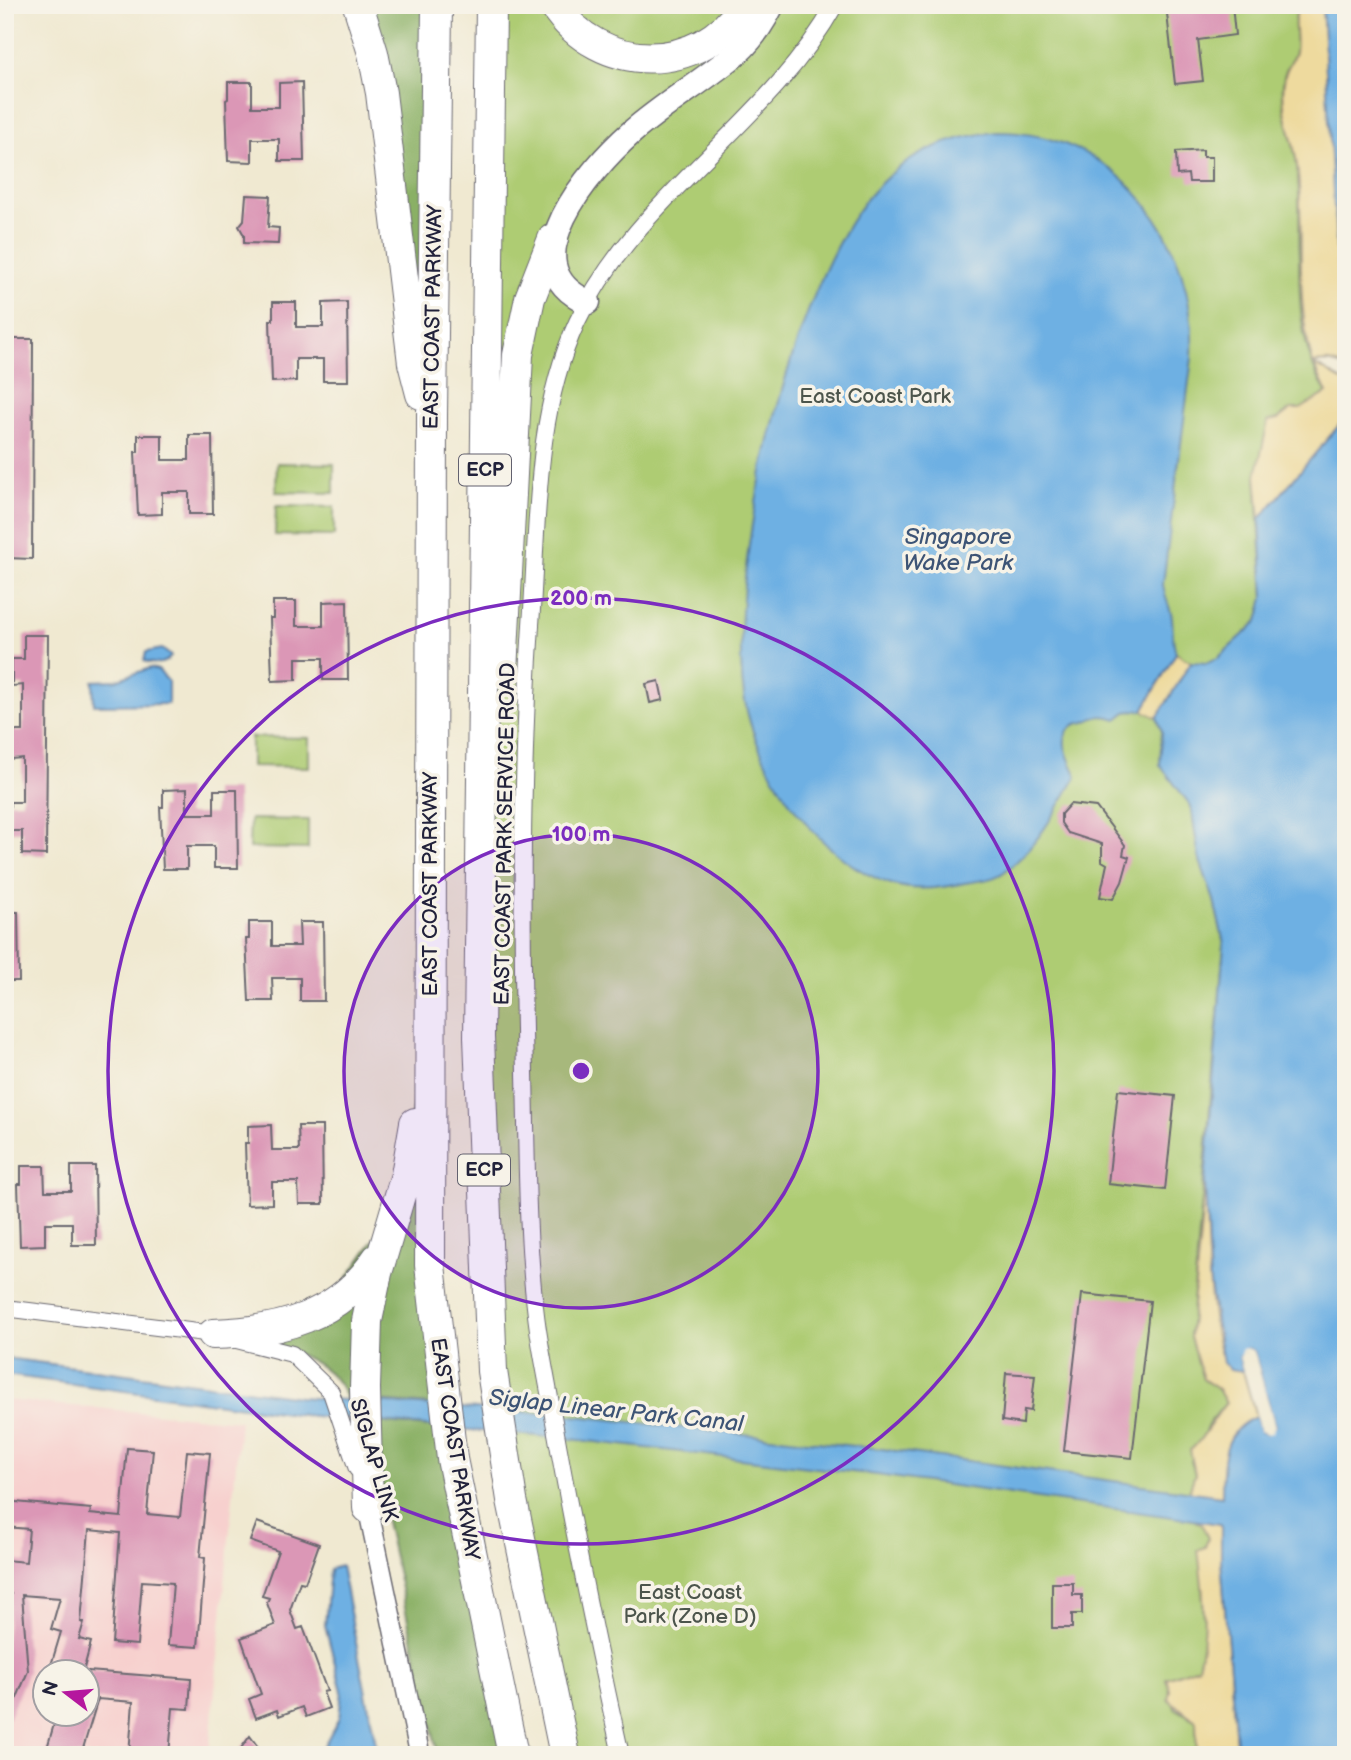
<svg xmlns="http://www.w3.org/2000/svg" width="1351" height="1760" font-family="'Balsamiq Sans',sans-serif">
  <rect width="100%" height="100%" fill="#f7f3e8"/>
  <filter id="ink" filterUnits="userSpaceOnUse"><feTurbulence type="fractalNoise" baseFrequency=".0143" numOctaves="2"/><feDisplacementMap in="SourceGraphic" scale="14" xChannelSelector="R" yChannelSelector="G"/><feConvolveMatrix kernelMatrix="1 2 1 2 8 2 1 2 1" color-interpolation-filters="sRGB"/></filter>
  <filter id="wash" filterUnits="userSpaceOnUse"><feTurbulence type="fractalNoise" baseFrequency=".00686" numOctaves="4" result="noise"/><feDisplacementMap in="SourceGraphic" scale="28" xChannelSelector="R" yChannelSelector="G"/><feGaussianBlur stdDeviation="1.57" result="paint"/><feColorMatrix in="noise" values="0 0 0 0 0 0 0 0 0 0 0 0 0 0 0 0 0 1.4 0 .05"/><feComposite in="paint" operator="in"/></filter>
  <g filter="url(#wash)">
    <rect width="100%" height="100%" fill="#f0e9d1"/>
    <path fill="#f7d0ce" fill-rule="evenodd" d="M5,1400L240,1421L209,1755H5ZM46,1672H88V1714H46Z"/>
    <path fill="#aecc73" stroke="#687757" stroke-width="2" d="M491,5H1300C1290,22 1298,34 1295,52C1293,60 1286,68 1284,76C1278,107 1294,137 1297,166C1306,240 1284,327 1327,393L1300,410L1291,409L1278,419L1256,476L1264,598L1258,621L1218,658L1206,663L1157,718L1162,731L1160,765L1191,806L1199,858L1214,900L1224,944L1190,1337L1203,1379L1218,1389L1226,1403L1209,1423L1191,1461L1195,1474L1189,1492L1208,1538L1202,1586L1205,1637L1198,1667L1166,1678L1175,1708L1196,1721L1197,1755H567L500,1433L479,1037Z
      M277,463L334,464V493L276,492Z
      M276,506L334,507V536L275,535Z
      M251,737L309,738V767L251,766Z
      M250,819L308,820V849L249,848Z"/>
    <path fill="#8ab065" stroke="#566950" stroke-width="2" d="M358,5H437L431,415Z
      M426,1042L447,1406L346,1399C336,1366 299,1354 270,1343L331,1301L391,1216Z
      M353,1420L451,1429L516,1755H438L383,1508Z"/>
    <path fill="#eeda9e" stroke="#887e6c" stroke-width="2" d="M1300,5H1322L1346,367L1329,362L1313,363C1293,298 1306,232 1297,166C1294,136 1278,107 1285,76C1286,68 1293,60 1295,52C1298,34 1290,22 1300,5Z
      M1314,364L1346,383V417L1260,519L1256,476L1268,421L1278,419L1291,409H1300L1327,393Z
      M1176,653L1191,662L1157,718L1143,710Z
      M1205,1183C1207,1216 1207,1348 1228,1367L1243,1371L1256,1417C1221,1430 1223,1465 1222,1497L1189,1492L1195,1474L1190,1450C1199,1446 1216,1414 1226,1403L1218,1389L1203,1379L1190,1337Z
      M1195,1520L1221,1524V1560L1237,1755H1197L1196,1721L1168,1699L1170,1690L1166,1678L1198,1667C1208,1626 1203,1591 1198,1550L1205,1547L1208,1538L1202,1525Z"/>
    <path fill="#6eb0e3" stroke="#48698f" stroke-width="2" d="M1322,5H1346V338L1337,258Z
      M997,132C1120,132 1198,240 1192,358L1163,584C1164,597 1171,608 1172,618C1173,631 1172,640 1176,653L1143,710L1126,712L1117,719C1104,714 1097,716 1085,722C1082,723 1078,723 1074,725C1055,737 1070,761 1077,776C1055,811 1038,847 1004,872C992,881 974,881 960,884C937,889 913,891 891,884C822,862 763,779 747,711C719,593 792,273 878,186C910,153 951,136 997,132Z
      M1346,417V1755H1237L1221,1560V1524L877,1475L570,1439L303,1415L5,1375V1358L299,1397L566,1415L882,1449L1222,1496C1223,1465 1221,1430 1256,1417L1260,1431L1266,1434L1275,1426L1254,1351L1247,1348L1239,1357L1243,1371L1230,1369L1223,1363L1210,1284L1205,1183L1224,944L1214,900L1199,858L1191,806L1160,765L1162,731L1157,718L1191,662L1206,663L1218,658L1258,621L1264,598L1260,519Z
      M162,649L171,656C166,665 152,665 144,661L146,652Z
      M150,668L158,670L168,681V704L94,705L93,681L116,680Z
      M341,1566L378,1755H319L339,1718L342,1691L325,1625L330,1569Z"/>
    <path fill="#f0e9d1" d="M1247,1348L1254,1351L1275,1426L1272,1433L1267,1434L1260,1431L1255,1414L1259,1415L1263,1428L1270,1430L1271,1426L1251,1354L1244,1352L1242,1357L1246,1370L1244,1374L1239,1357L1242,1349Z"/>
    <g id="blocks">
      <path fill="#db97b6" d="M1166,5H1232L1235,35L1198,40L1203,81L1175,84Z
        M228,82H252V107H279V83L302,82L304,161H279V139H252V162L228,161L226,100L228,99Z
        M1203,150V157H1212V182H1189L1188,174L1177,175L1176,152Z
        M246,195L270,196L268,227L279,228L278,244L244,243V235L239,226L244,220Z
        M273,302H296V327H323V303L347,302L348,381H323V359H296V381L272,382L270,320H273Z
        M9,339H33L32,559L7,558L5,435H8L9,390H5V363H9Z
        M138,435H162V460H189V435H212L213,514H189V492H162V514L138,515L135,452H138Z
        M273,601H296V626H323V602L347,601L348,680H323V658H296V680L272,681L270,618H273Z
        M24,635H48L46,855L22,854V831H10V802H22V758L11,759V731H23V685L12,686V659H24Z
        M659,681L663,700L650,703L646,684Z
        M187,789V814H214V790H237L238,868H214V846H187V869H163L160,807H163V790Z
        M1070,804L1096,807L1125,845L1123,855L1129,857L1122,882L1113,899L1100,897L1107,864L1102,861V844L1068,833L1061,823V814Z
        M5,912H18L19,981H5Z
        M249,922H272V946H300L299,922H323L324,1001H300V978H272L273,1001H249L246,939H249Z
        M1118,1090L1175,1096L1165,1190L1108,1184Z
        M271,1125L272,1150H299L298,1126H322L323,1204H299L298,1182H272V1204L247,1205L245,1143H248V1126Z
        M21,1166H44L45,1191H71V1166H95L96,1245H72V1223H45V1245L20,1246L18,1184H21Z
        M1082,1294L1150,1301L1132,1458L1064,1451Z
        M1006,1373L1035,1375L1031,1411L1024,1410L1023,1424L1002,1421Z
        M127,1448L153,1450L147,1514L180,1517L187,1451L210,1453L200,1557L205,1558L198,1647L168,1645L173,1583L142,1581L137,1645L112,1643L120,1533L89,1530L81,1622H84L79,1639L91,1642L83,1672H49L61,1632L51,1629L60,1598L22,1595L28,1671L5,1727V1646L11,1594H5V1560L26,1562L29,1529L5,1527V1501L91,1509L90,1514L121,1517Z
        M257,1522L319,1544L305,1583L300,1582L290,1610L297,1629L303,1627L327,1691L323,1692L329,1708L306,1717L302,1707L279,1716L277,1710L256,1718L249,1699L261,1694L241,1638L275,1625L267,1603L269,1598L262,1596L278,1551L250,1541Z
        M1052,1583H1073V1595H1082V1614H1072V1628H1052Z
        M88,1671L191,1679L189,1709L173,1708L169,1755H129L133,1702L98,1699L81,1755H45L57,1714H88Z
        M250,1736L264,1755H236Z"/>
    </g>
  </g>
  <g filter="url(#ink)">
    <use href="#blocks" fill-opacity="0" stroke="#6a6870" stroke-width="2"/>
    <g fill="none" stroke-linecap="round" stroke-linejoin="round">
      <defs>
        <path id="minor" d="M5,1308L213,1334L292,1354L331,1392L357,1469
          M621,1755C596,1642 573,1530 553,1416C548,1383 540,1349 536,1315C526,1235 527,1153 525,1073C521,923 521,774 531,625C538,525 534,415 577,322C636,196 768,125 835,5"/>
        <path id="tertiary" d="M368,1508L420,1755"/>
        <path id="primary" d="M588,302C505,266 591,168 632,132C665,103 704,81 738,52C753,39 763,23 772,5"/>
        <path id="motorway" d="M358,5L373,53L381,93L413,363L421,394
          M437,5L432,416L430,1265L452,1459L513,1755
          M491,5L479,1037L492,1371L512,1500L565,1755
          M554,5C599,74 700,76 744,5
          M502,673L518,355L530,298L553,239
          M213,1334C279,1332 339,1317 377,1259
          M368,1508L365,1388L367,1321L377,1273L406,1175L415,1123"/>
      </defs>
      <use href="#minor" stroke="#6a6870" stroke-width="18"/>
      <use href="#tertiary" stroke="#6a6870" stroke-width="22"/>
      <use href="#primary" stroke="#6a6870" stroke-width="27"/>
      <use href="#motorway" stroke="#6a6870" stroke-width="32"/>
      <use href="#minor" stroke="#fff" stroke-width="16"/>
      <use href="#tertiary" stroke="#fff" stroke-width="19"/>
      <use href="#primary" stroke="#fff" stroke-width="24"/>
      <use href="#motorway" stroke="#fff" stroke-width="30"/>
    </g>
  </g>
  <circle cx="581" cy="1071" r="237" fill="#7b2cbf" fill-opacity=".12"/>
  <g fill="none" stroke="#7b2cbf" stroke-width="3.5">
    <circle cx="581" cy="1071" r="237"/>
    <circle cx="581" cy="1071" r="473"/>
  </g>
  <g text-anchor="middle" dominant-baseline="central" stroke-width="7" stroke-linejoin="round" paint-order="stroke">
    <g fill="#f7f3e8" stroke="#62616f" stroke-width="2">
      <rect x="459" y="454.5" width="52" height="31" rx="5"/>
      <rect x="458" y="1154.5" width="52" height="31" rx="5"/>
    </g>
    <g font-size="19" font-weight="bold" fill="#22223b">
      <text x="485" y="470">ECP</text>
      <text x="484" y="1170">ECP</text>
    </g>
    <g font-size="21" fill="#22223b" stroke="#f7f3e8">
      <text transform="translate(433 317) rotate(-89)">EAST COAST PARKWAY</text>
      <text transform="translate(505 834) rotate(-89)">EAST COAST PARK SERVICE ROAD</text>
      <text transform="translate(430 884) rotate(-90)">EAST COAST PARKWAY</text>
      <text transform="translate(455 1449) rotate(81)">EAST COAST PARKWAY</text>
      <text transform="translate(374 1460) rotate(74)">SIGLAP LINK</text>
    </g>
    <g font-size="21" fill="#4c554c" stroke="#f7f3e8">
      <text x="875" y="396">East Coast Park</text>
      <text x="690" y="1592">East Coast<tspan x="690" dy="24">Park (Zone D)</tspan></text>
    </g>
    <g font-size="23" font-style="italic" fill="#3d5476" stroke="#f7f3e8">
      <text x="958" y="537">Singapore<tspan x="958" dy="26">Wake Park</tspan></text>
      <text transform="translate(616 1411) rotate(6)">Siglap Linear Park Canal</text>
    </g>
  </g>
  <circle cx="581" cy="1071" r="10" fill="#7b2cbf" stroke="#f7f3e8" stroke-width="3.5"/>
  <g font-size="21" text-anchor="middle" font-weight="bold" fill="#7b2cbf" stroke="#f7f3e8" stroke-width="7" stroke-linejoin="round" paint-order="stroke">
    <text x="581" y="605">200 m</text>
    <text x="581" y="841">100 m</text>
  </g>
  <rect width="1351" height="1760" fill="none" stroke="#f7f3e8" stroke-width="28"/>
  <g transform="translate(66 1693) rotate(286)"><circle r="33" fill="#f7f3e8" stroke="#a29fa3" stroke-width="2"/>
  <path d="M0-5L12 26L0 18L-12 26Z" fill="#b5179e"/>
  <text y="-10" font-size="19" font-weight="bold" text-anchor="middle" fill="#22223b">N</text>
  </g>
</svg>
